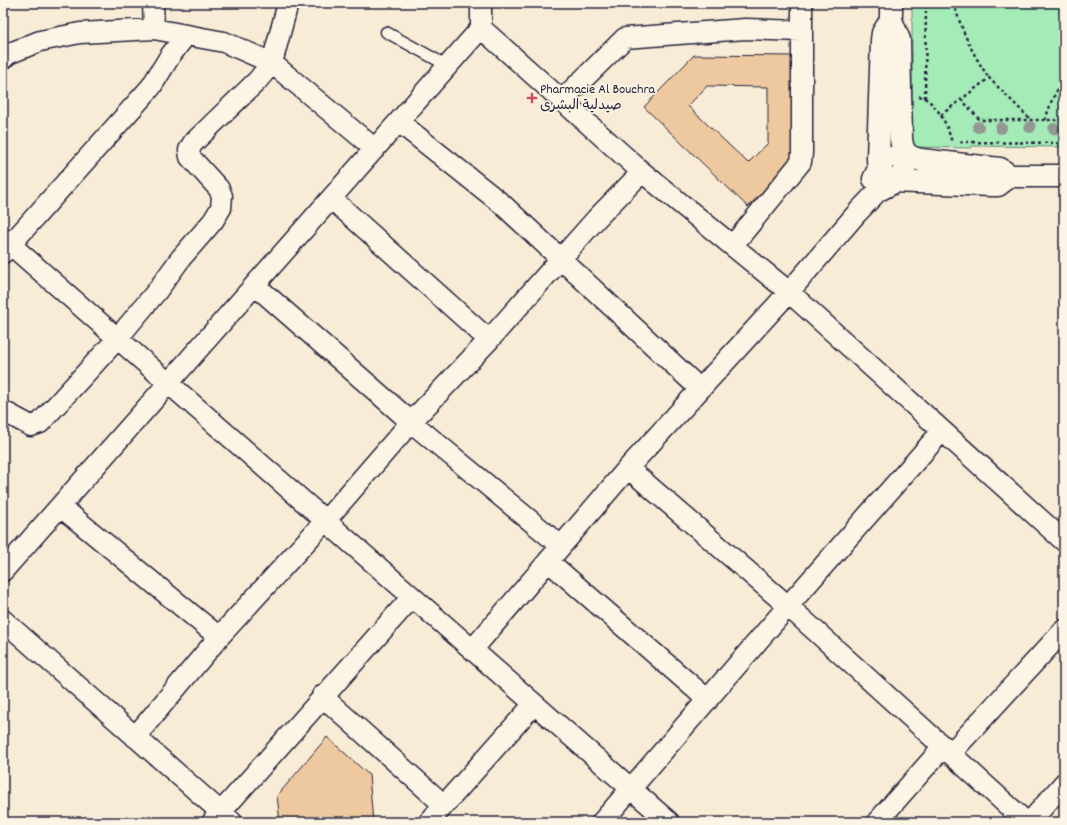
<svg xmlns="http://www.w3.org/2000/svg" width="1067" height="825" font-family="Dekko,'Playpen Sans Arabic',sans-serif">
  <rect width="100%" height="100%" fill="#f9ecd7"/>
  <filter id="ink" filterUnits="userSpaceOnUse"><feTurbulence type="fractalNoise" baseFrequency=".025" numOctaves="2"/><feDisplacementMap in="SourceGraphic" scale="8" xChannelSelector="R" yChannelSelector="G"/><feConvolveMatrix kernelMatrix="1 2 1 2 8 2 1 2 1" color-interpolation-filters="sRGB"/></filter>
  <g filter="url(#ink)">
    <path fill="#a4ebb8" stroke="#63867a" d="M912,3H1064V147L972,146L971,148L916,147L912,145Z"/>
    <path fill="#eec89e" stroke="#22223b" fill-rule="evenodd" d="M694,55L799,56L798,155L748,207L644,107ZM707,86L768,87V143L748,163L688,106Z
      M327,737L369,775L373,822H280L277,796Z"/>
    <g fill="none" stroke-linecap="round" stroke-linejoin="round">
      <defs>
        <path id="service" d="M386,32L448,66"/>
        <path id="minor" d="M153,3L154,29
          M481,28L642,172L789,292L1064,541
          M3,59L8,54L40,41L80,33L154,29L224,42L272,63L375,149
          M562,100L625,38L745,29L801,31
          M399,122L502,204L700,389
          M873,179C881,160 885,157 905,154
          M332,199L489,340
          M3,238L669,822
          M733,245L801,162L802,153V3
          M3,253L151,87L170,56L186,35
          M256,286L411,422L561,546
          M3,411L31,426L40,423L117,339L157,291L181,258L213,221L221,208L222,196L219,189L190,157L189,150L193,143L257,81L272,63L287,7V3
          M628,468L788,606L1026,822
          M61,507L219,637
          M548,561L708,700
          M3,571L481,28V3
          M3,620L232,822
          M473,649L628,468L789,292L857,213L877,192L898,181L909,158
          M322,696L444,805
          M135,737L219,637L326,520L411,422L489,340L597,218L642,172
          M951,753L1064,630
          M213,821L412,597
          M429,822L534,704
          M602,822L788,606L942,431
          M877,822L944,746
          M1030,822L1064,783"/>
        <path id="tertiary" d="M891,3V20L899,40L901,139C903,153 907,157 921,160L1000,169L1010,176H1064
          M891,20L883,33L882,40L878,158C878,169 882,178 892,181L991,185H998L1010,176"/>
      </defs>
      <use href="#service" stroke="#22223b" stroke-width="13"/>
      <use href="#minor" stroke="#22223b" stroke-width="23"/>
      <use href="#tertiary" stroke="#22223b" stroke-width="25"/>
      <path stroke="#22223b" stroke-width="2.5" stroke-dasharray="3 3" stroke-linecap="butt" d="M954,3C961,30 973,55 989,78
        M919,96C937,101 948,126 952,143
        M925,98L926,3
        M961,99L980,120H1064
        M941,115L989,78L1031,120
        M1045,120L1052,100L1064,78
        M960,142L1064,143"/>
      <use href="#service" stroke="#fcf5e5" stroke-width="10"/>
      <use href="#minor" stroke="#fcf5e5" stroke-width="20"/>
      <use href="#tertiary" stroke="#fcf5e5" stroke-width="22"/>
    </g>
    <g fill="#949892">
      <circle cx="978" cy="127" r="6"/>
      <circle cx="1030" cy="127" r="6"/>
      <circle cx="1001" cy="128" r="6"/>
      <circle cx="1054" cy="129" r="6"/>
    </g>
  </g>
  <path fill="#d1495b" stroke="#fcf5e5" stroke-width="1.5" d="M530 92h4v4h4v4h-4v4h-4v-4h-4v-4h4z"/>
  <g text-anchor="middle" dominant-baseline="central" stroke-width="3.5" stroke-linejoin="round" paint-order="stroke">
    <g font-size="14" fill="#22223b" stroke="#fcf5e5" text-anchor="start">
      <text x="540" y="90">Pharmacie Al Bouchra<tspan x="540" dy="16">صيدلية البشرى</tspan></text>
    </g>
  </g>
  <rect width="1067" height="825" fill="none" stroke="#fcf5e5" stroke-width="16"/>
  <rect x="8" y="8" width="1051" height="809" fill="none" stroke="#22223b" stroke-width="1.5" filter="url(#ink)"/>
</svg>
